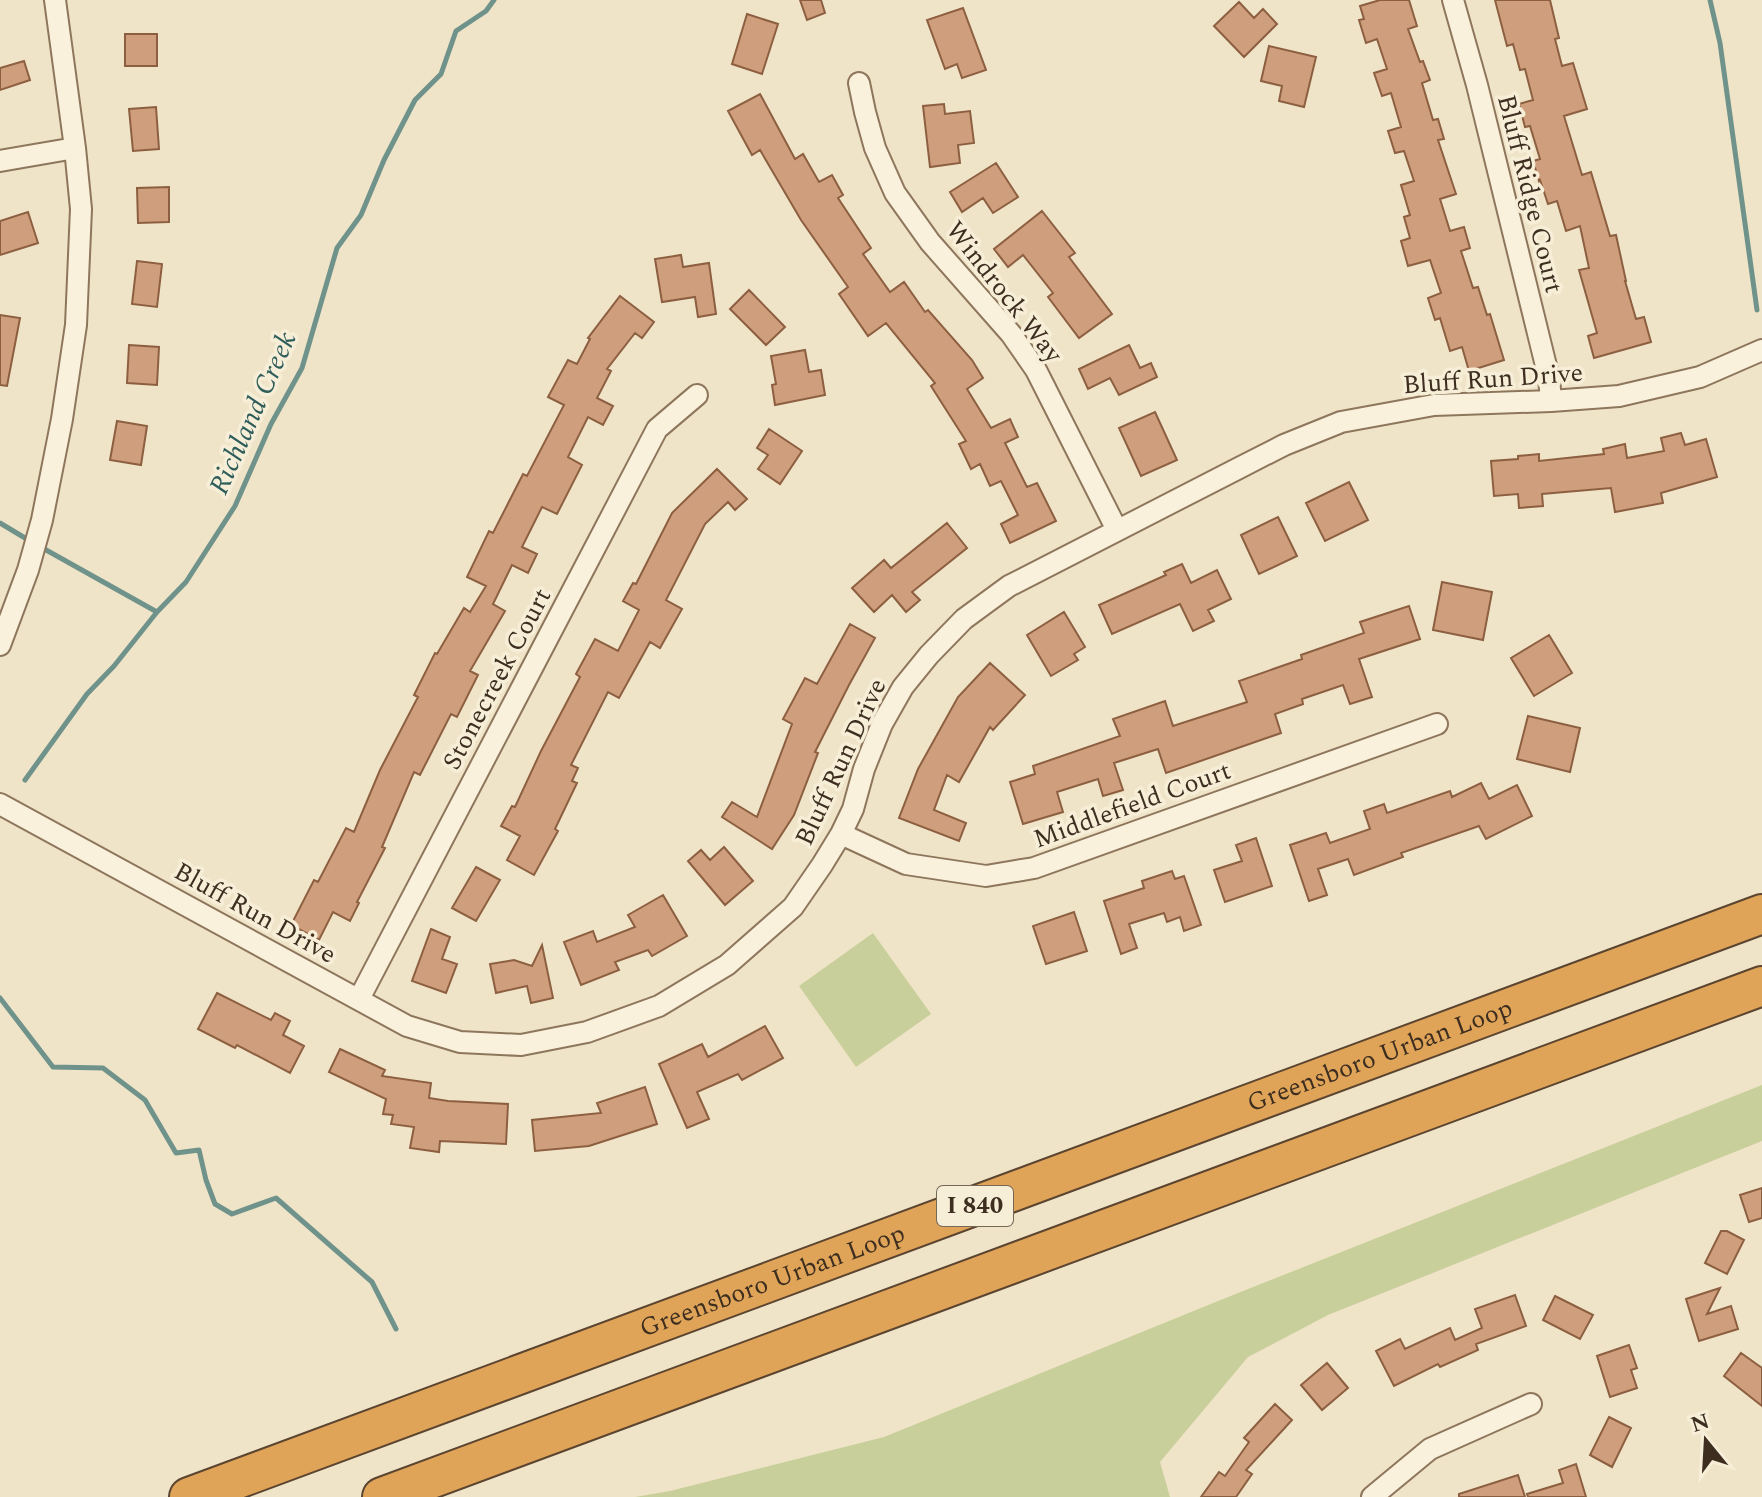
<svg xmlns="http://www.w3.org/2000/svg" width="1762" height="1497" font-family="Spectral,serif">
  <rect width="100%" height="100%" fill="#f0e4c8"/>
  <path fill="#c9cf9b" d="M873,933L931,1014L856,1067L799,986Z
    M1762,1085V1141L1328,1315L1248,1357L1160,1462L1170,1497H635L670,1491L884,1437L1223,1299Z"/>
  <g fill="none" stroke-linecap="round" stroke-linejoin="round">
    <path stroke="#6f938a" stroke-width="5" d="M1710,0L1720,43L1757,310
      M0,523L30,541
      M39,546L157,612
      M25,780L87,694L114,666L157,612L186,582L235,506L271,424L302,368L337,248L361,215L384,160L415,100L441,74L456,31L486,11L494,0
      M0,998L53,1067L103,1068L145,1100L176,1153L199,1150L206,1180L215,1204L232,1214L276,1198L372,1282L396,1329"/>
  </g>
  <path fill="#cf9f7d" stroke="#8d5f41" stroke-width="2" d="M800,0H821L825,13L807,20Z
    M1380,0H1409L1417,26L1408,29L1420,62L1423,61L1430,80L1422,83L1433,120L1438,119L1444,139L1438,140L1456,194L1440,199L1450,231L1464,227L1470,248L1461,251L1473,288L1478,287L1487,315L1490,314L1504,360L1469,371L1462,347L1450,351L1440,318L1435,320L1428,298L1441,293L1430,260L1408,266L1401,241L1410,238L1404,217L1410,215L1401,185L1414,181L1404,151L1395,153L1388,131L1401,127L1391,93L1382,96L1374,73L1387,69L1377,39L1366,43L1359,20L1364,19L1360,6Z
    M1495,0H1550L1559,38L1555,39L1562,66L1573,63L1587,109L1564,116L1582,175L1591,172L1610,236L1616,235L1626,281H1625L1636,319L1644,317L1651,342L1594,358L1588,336L1597,333L1579,270L1589,268L1580,226L1566,231L1557,201L1548,204L1540,180L1539,181L1533,161L1540,159L1530,126L1525,127L1519,104L1533,100L1525,69L1520,70L1513,44L1507,46Z
    M1239,2L1254,18L1263,9L1277,24L1244,57L1214,26Z
    M963,8L986,70L962,78L957,64L945,69L927,20Z
    M747,14L778,24L762,74L732,64Z
    M125,34H157V66H125Z
    M1269,46L1316,57L1304,107L1279,101L1282,86L1261,81Z
    M24,61L30,80L0,90V68Z
    M760,94L795,159L803,154L819,182L832,175L843,195L838,198L871,248L863,254L890,292L904,282L925,312L928,310L972,360L983,378L967,389L991,428L1010,419L1018,437L1005,443L1027,487L1037,483L1056,521L1010,543L1001,524L1018,515L1001,481L990,486L980,464L971,469L959,444L966,441L931,386L935,383L886,323L868,336L839,294L848,287L801,220L760,150L752,155L728,111Z
    M944,104L945,114L970,111L974,143L958,145L960,163L930,167L923,106Z
    M156,107L159,149L133,151L129,109Z
    M996,163L1018,197L993,213L983,198L962,212L950,192Z
    M169,187V222L138,223L137,188Z
    M1042,211L1075,253L1069,257L1112,314L1079,338L1048,297L1053,293L1023,255L1008,267L994,249Z
    M28,212L38,243L0,255V221Z
    M681,255L683,267L709,263L716,314L698,317L695,297L662,302L655,259Z
    M137,261L162,264L157,307L132,304Z
    M749,290L785,327L766,345L730,309Z
    M620,296L654,322L642,338L635,333L607,369L611,371L597,398L613,406L603,425L588,417L568,457L582,465L557,514L542,507L522,547L537,554L528,573L512,565L493,604L505,611L470,671L478,675L457,717L451,714L420,775L414,772L382,847L385,848L357,902L359,903L350,921L333,912L319,940L291,925L314,880L318,882L346,828L354,832L380,770L418,697L414,695L435,653L437,654L464,608L470,612L486,586L467,577L489,531L493,533L523,474L527,476L564,405L548,397L568,360L577,364L590,339L588,338Z
    M0,315L20,318L7,386L0,385Z
    M129,345L159,347L157,385L127,383Z
    M1129,345L1140,368L1151,363L1157,377L1119,395L1110,378L1088,389L1079,369Z
    M805,350L809,372L821,370L825,395L775,405L772,385L776,384L771,356Z
    M1155,412L1177,460L1141,476L1119,428Z
    M117,421L147,426L141,465L110,460Z
    M769,429L802,451L780,484L758,469L768,455L757,448Z
    M1681,433L1685,445L1706,439L1717,477L1661,493L1663,503L1615,512L1611,488L1542,494L1543,506L1519,508L1518,494L1494,496L1491,461L1518,459V456L1539,454V461L1604,454L1603,449L1625,444L1627,458L1664,451L1661,438Z
    M717,469L747,499L735,510L728,502L705,524L666,600L682,609L660,648L650,642L619,698L608,692L571,765L578,768L572,781L577,783L555,829L558,831L534,875L507,860L520,836L501,826L512,806L515,807L541,751L580,677L576,674L595,639L618,651L639,610L623,601L633,583L636,584L672,513Z
    M1349,482L1368,520L1325,541L1306,503Z
    M1278,517L1297,556L1259,574L1241,535Z
    M947,523L967,548L912,592L920,600L906,612L892,595L874,612L852,588L884,560L891,568Z
    M1182,564L1191,583L1217,570L1231,599L1208,610L1214,621L1193,631L1180,604L1112,634L1099,605L1166,575L1164,572Z
    M1442,582L1492,592L1483,640L1433,630Z
    M1409,606L1420,639L1359,659L1372,697L1350,704L1343,685L1302,699L1303,704L1275,714L1281,733L1166,773L1158,749L1114,763L1123,790L1103,796L1098,779L1057,792L1063,812L1023,824L1010,782L1035,774L1033,766L1120,736L1113,719L1165,701L1173,726L1247,702L1239,681L1302,659L1301,655L1364,633L1360,622Z
    M1064,612L1085,647L1074,654L1078,660L1051,676L1027,635Z
    M850,624L875,638L849,685L815,752L818,753L794,815L772,849L722,817L732,802L757,817L792,724L783,719L805,678L817,684Z
    M1549,635L1572,673L1534,696L1511,658Z
    M990,663L1025,695L993,730L990,727L959,782L947,775L934,810L966,823L959,841L899,818L918,769L958,697Z
    M1528,716L1580,728L1570,772L1517,759Z
    M1481,783L1489,799L1517,785L1532,816L1486,839L1479,826L1401,853L1403,857L1354,875L1348,859L1318,869L1327,895L1309,901L1290,845L1326,833L1330,843L1370,829L1364,811L1384,804L1387,813L1450,791L1452,797Z
    M1256,838L1272,886L1225,902L1214,870L1242,861L1236,845Z
    M724,847L753,881L725,905L688,861L701,850L710,860Z
    M476,867L500,880L476,921L452,908Z
    M1172,871L1175,879L1184,876L1201,925L1184,931L1180,917L1167,922L1164,913L1129,924L1137,948L1121,954L1104,901L1144,888L1142,881Z
    M663,895L687,936L652,956L648,950L615,962L619,970L581,985L564,942L593,931L597,942L635,927L628,915Z
    M1074,912L1087,951L1046,964L1033,926Z
    M431,929L450,937L442,959L457,964L446,993L412,981Z
    M542,945L553,998L531,1003L527,986L496,993L490,964L514,960L532,966Z
    M217,993L271,1020L275,1013L290,1021L283,1035L304,1046L290,1073L237,1045L235,1048L198,1029Z
    M765,1026L783,1058L742,1080L738,1074L697,1092L709,1119L687,1128L659,1064L702,1044L708,1057Z
    M340,1049L385,1070L382,1076L431,1083L429,1098L448,1101L508,1104L506,1144L440,1141L439,1152L410,1148L414,1127L391,1124L393,1115L383,1114L386,1099L329,1072Z
    M645,1087L657,1124L589,1146L535,1151L532,1120L601,1113L597,1103Z
    M1762,1188V1218L1749,1222L1740,1195Z
    M1721,1231H1727L1744,1240L1727,1274L1705,1263Z
    M1720,1288L1707,1314L1731,1306L1738,1329L1699,1341L1686,1299Z
    M1515,1295L1526,1326L1476,1344L1478,1350L1440,1367L1438,1364L1394,1386L1376,1351L1400,1339L1405,1349L1450,1328L1455,1340L1482,1328L1475,1309Z
    M1555,1296L1593,1315L1580,1339L1543,1320Z
    M1629,1345L1637,1368L1631,1370L1637,1388L1610,1397L1597,1356Z
    M1741,1353L1762,1368V1406L1724,1376Z
    M1327,1363L1348,1388L1322,1410L1301,1385Z
    M1275,1404L1292,1420L1246,1470L1252,1474L1236,1497H1201L1219,1472L1225,1476L1249,1442L1244,1438Z
    M1609,1417L1631,1428L1612,1467L1590,1455Z
    M1576,1464L1586,1497H1528L1527,1494L1563,1483L1559,1470Z
    M1518,1475L1525,1497H1459V1494Z"/>
  <g fill="none" stroke-linecap="round" stroke-linejoin="round">
    <defs>
      <path id="minor" d="M1453,0L1477,85L1549,378L1551,401
        M859,83L865,112L875,148L895,193L930,242L1011,334L1036,370L1117,530
        M0,161L75,148
        M0,645L28,570L42,520L62,419L76,325L81,209L75,148L55,0
        M0,804L407,1026L460,1042L521,1045L587,1032L659,1006L727,965L793,907L822,865L841,834L853,809L864,769L882,724L903,687L929,655L964,619L1009,586L1239,468L1284,445L1341,422L1434,405L1551,401L1619,396L1700,377L1762,350
        M841,834L906,864L986,876L1034,868L1437,724
        M359,999L657,429L697,395
        M1372,1497L1430,1449L1531,1404"/>
      <g id="motorway">
        <path id="s1" d="M189,1497L1762,914"/>
        <path d="M382,1497L1762,986"/>
      </g>
    </defs>
    <use href="#minor" stroke="#8d765c" stroke-width="24"/>
    <use href="#motorway" stroke="#5b4430" stroke-width="42"/>
    <use href="#minor" stroke="#faf1dc" stroke-width="20"/>
    <use href="#motorway" stroke="#e0a458" stroke-width="38"/>
  </g>
  <g text-anchor="middle" dominant-baseline="central" stroke-width="7" stroke-linejoin="round" paint-order="stroke">
    <rect fill="#f7eed8" stroke="#756857" stroke-width="2" x="937" y="1186" width="76" height="40" rx="6"/>
    <g font-size="24" font-weight="bold" fill="#3d2e20">
      <text x="975" y="1206">I 840</text>
    </g>
    <g font-size="26" fill="#3d2e20" stroke="#f7eed8">
      <text transform="translate(1530 194) rotate(76)">Bluff Ridge Court</text>
      <text transform="translate(1004 292) rotate(52)">Windrock Way</text>
      <text transform="translate(1493 379) rotate(-4)">Bluff Run Drive</text>
      <text transform="translate(497 679) rotate(-62)">Stonecreek Court</text>
      <text transform="translate(841 762) rotate(-65)">Bluff Run Drive</text>
      <text transform="translate(1132 805) rotate(-20)">Middlefield Court</text>
      <text transform="translate(255 913) rotate(29)">Bluff Run Drive</text>
      <text stroke="none"><textPath href="#s1" startOffset="1270">Greensboro Urban Loop</textPath></text>
      <text stroke="none"><textPath href="#s1" startOffset="622">Greensboro Urban Loop</textPath></text>
    </g>
    <g font-size="28" font-style="italic" fill="#2f5d5a" stroke="#f7eed8">
      <text transform="translate(253 413) rotate(-66)">Richland Creek</text>
    </g>
  </g>
  <g transform="translate(1706 1441) rotate(342)" stroke="#f7eed8" stroke-width="6" paint-order="stroke">
  <path d="M0-6L14 30L0 20L-14 30Z" fill="#3d2e20"/>
  <text y="-12" font-size="22" font-weight="bold" text-anchor="middle" fill="#3d2e20">N</text>
  </g>
</svg>
